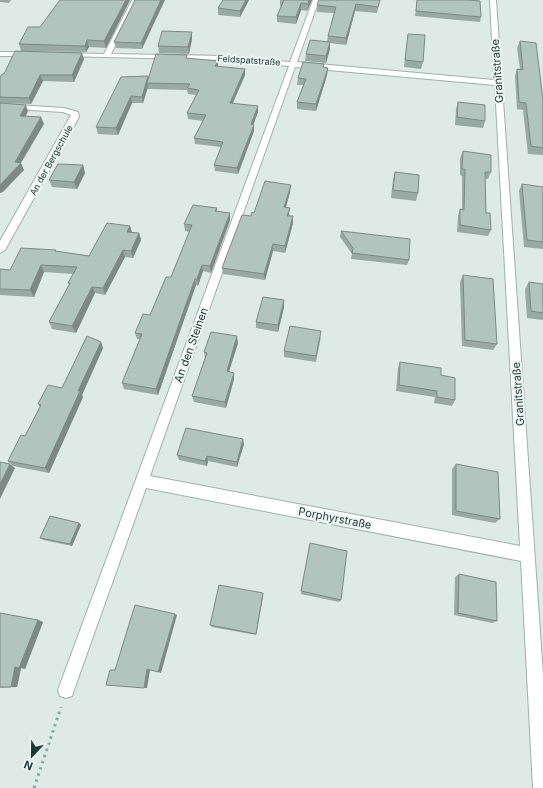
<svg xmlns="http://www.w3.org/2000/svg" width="543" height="788" font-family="Inter,sans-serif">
  <rect width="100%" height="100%" fill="#ddeae5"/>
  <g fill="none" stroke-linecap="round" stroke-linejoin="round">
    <defs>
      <path id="minor" d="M132,0H138L111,54L226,56L290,62L313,0H319L297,62L494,80L490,0H496L543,675V788H533L521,561L146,488L74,690L72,696L66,698L60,696L58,690L289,66L226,60L64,56V54L66,53L104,54ZM295,67L495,85L520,546L150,476Z
        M0,52H30L34,54L30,56H0Z
        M0,104L64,108L78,112L79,117L5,250L0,253V241L71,115L63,112L0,108Z"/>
    </defs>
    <use href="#minor" stroke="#a0b1ac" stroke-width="2"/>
    <path stroke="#7caea3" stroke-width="3" stroke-dasharray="2.5 4" stroke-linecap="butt" d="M34,788L61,707"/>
    <use href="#minor" fill="#fff" fill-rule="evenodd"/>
  </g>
  <path fill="#99a9a3" d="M0,0H11L9,3L0,2Z
    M130,0L106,48L89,47L86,52L21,51L19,44L40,27Z
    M135,0L142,49L116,48L114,42Z
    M249,0L240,17L218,15V8Z
    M280,0H312L307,11L301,10L296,24L277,22V16L281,6H280Z
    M319,0H380L377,13L355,11L346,45L330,43V49L326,63L305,61L306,54L327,42L328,36L334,13L317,12V5Z
    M417,0H468L481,17L480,22L415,16Z
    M192,32V39L189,54L159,53L158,46Z
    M408,34L423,62L421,69L404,67L407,41Z
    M520,41L543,100V155L528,154L523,110L517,109L515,76L517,69H520L517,48Z
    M187,55V58L218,67L245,69V75L233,103L258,112L253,125L254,131L238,174L215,171L214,165L221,147L195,144L194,138L203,121L188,119L187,113L196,95L188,94L187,90L148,89V87L143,103H132L118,135L98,134L96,127L148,76L149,78Z
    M84,59L74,82L43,81L31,104L0,103V77L4,74Z
    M324,64L323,67L328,68L327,75L316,111L297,109V102L303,85H297L298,78Z
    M458,102L485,121L483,128L455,125L456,109Z
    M463,151L491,172L488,179H485L486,213L491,230L488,236L457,232L458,216L460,209H462V176L460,175V158Z
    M83,165L85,173L77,189L52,187L49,180Z
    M395,172L418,193L416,201L391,198L393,179Z
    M522,184L543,187V249L524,247L519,191Z
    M290,192L286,207L293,223L285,253L273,251L265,280L223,274L222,268L251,216L254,213Z
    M217,208V211L230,220L211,273L203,271L198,286L196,285L158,395L124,389L122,383L140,339H137L135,333L150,315L171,277L190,232L185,231L184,224Z
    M130,226L132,233H139L141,240L133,258L125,257L105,295L95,293L76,333L52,329L49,322L69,285L68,283L74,274L44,272L34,297L0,295V269L10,270L56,250V251L89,256Z
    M341,231L409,260L407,265L351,259L352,254L340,237Z
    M463,275L497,344L493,350L462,346L460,282Z
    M529,282L543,284V320L527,318L525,289Z
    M284,300V307L278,332L256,328V322Z
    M321,337L316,362L284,357V351Z
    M101,342L103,348L82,395L83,397L49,473L13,466L8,461L25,436L40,407L38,404L62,388Z
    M238,343L229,372L234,379L226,408L194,402L192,396L205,358L204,352Z
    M400,362L441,375L455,400L452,406L434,403L435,397L396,391L398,368Z
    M244,444L237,467L208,461L207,466L179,460L177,455Z
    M456,464L500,519L495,523L452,515V469Z
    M79,523L81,525L72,546L43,540L40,538Z
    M310,543L341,600L339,602L301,594Z
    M459,574L497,621L492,623L454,615L455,577Z
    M263,593V596L256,635L212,627L210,625Z
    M0,613L38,620L43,622L25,669L21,668L17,687L0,688Z"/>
  <path fill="#7d8985" d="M126,0H130L106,48L104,41Z
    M161,0H165L142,49L141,43Z
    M246,0H249L240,17V11Z
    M309,0H312L307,11L308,4Z
    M301,3V10L296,24V17Z
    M356,4L355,11L346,45V38Z
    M192,32V39L189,54L188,47Z
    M87,40L89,47L86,52L85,46Z
    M330,42V49L326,63V56Z
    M82,53L84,59L74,82L72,75Z
    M218,61V68L215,66Z
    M328,68L327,75L316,111V104Z
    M245,69V75L230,109V103Z
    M40,75L43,81L31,104L29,98Z
    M148,76L149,83H147L148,87L143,103L142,97Z
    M131,96L132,103L118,135L116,128Z
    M26,105L28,111L23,123L20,116Z
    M258,106V112L251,131V124Z
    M41,117L44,124L21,163L24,170L3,192L0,193V185L15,162Z
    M254,125V131L238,174L237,168Z
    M83,165L85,173L77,189L74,182Z
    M291,185L290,192L284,214V207Z
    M290,208L289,214L287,222V216Z
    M230,213V220L211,273L210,266Z
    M293,216V223L285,253V246Z
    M130,226L132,233L127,232Z
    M139,233L141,240L133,258L131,251Z
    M273,244V251L265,280L264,274Z
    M123,250L125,257L105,295L103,288Z
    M41,265L44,272L34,297L30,290Z
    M202,265L203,271L198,286L197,279Z
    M195,279L196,285L158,395L156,389Z
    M92,287L95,293L76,333L72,326Z
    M284,300V307L278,332V325Z
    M237,336L238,343L227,377V371Z
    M101,342L103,348L82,395L83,397L49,473L45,468L78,391Z
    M234,373V379L226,408L225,402Z
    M243,439L244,444L237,467V462Z
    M207,456L208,461L207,466L205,461Z
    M10,464L15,468L0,499V484Z
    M79,523L81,525L72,546L70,544Z
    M263,593V596L256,635V634Z
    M175,614L177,615L161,673L158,672Z
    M38,620L43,622L25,669L21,668L17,687H11L15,667Z
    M147,669L150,670L147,688H144Z"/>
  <path fill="#b2c4be" stroke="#7d8985" d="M60,0H126L104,41L87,40L85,46L19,44L28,27H40Z
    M135,0H161L141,43L114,42Z
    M223,0H246L240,11L218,8Z
    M284,0H309L308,4L301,3L296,17L277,16Z
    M319,0H380L378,7L356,4L346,38L328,36L336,7L317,5Z
    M417,0H468L480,1L481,17L416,11Z
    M162,31L192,32L188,47L158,46Z
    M408,34L425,35L423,62L405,60Z
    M310,40L330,42L326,56L306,54Z
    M520,41L536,43L543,100V148L531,146L526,103L519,102L517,69L523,70Z
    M15,51L82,53L72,75H40L29,98L0,97V77L2,74H4Z
    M156,54L187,55L186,58L218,61L215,66L245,69L230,103L258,106L251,124L254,125L237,168L214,165L223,142L194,138L206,115L187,113L199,90L187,88L190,84L147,83Z
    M303,62L324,64L323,67L328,68L316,104L297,102L306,79L298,78Z
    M148,76L142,97L131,96L116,128L96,127L121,77Z
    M458,102L485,105V121L457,117Z
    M0,103L26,105L20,116L41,117L15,162L21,163L0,185Z
    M463,151L491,155V172H485L486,213H490L491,230L460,225V209L464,210L465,169H462Z
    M58,164L83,165L74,182L49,180Z
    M395,172L419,175L418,193L393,190Z
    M265,181L291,185L284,207L290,208L287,216H293L285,246L273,244L264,274L222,268L242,215L251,216L252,212L254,213Z
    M522,184L543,187V242L527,240Z
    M193,205L217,208L215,211L230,213L210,266L202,265L197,279H195L156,389L122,383L142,334L135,333L143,314L150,315L166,277H171L192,225L184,224Z
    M107,223L130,226L127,232L139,233L131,251L123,250L103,288L92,287L72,326L49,322L70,283H68L77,267L41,265L30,290L0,289V269L10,270L21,248L56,250L55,251L89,256Z
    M341,231L410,239L409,260L352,253L353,248Z
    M463,275L493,279L497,344L465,340Z
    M529,282L543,284V313L531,311Z
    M263,297L284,300L278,325L256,322Z
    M290,326L321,331L316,356L284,351Z
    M211,332L237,336L227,371L234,373L225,402L192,396L207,353L204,352Z
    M87,336L101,342L78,391H80L45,468L8,461L21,435L25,436L41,405L38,404L48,385L62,388Z
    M400,362L441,368V375L455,378V400L437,397V391L399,385Z
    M186,428L243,439L237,462L207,456L205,461L177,455Z
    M0,462L10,464L0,484Z
    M456,464L498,472L500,519L456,511Z
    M50,516L79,523L70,544L40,538Z
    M310,543L347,551L341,600L301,591Z
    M459,574L496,582L497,621L458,613Z
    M219,585L263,593L256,634L210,625Z
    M135,605L175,614L158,672L147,669L144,688L106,685L110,670H115Z
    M0,613L38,620L19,668L15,667L11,687H0Z"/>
  <g text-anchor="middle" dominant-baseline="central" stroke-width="4" stroke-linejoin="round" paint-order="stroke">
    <g font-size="9" fill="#1e3934" stroke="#edf6f3">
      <text transform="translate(249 60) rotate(4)">Feldspatstraße</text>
      <text transform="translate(51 160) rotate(-61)">An der Bergschule</text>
    </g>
    <g font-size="11" fill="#1e3934" stroke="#edf6f3">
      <text transform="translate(497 71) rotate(-94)">Granitstraße</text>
      <text transform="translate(191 345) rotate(-70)">An den Steinen</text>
      <text transform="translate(518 394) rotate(-94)">Granitstraße</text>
      <text transform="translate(335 518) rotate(11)">Porphyrstraße</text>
    </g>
  </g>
  <g transform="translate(32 756) rotate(202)" stroke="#edf6f3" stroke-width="3" paint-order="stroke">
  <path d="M0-3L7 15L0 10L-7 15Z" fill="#1e3934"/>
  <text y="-6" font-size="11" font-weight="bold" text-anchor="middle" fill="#1e3934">N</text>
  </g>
</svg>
